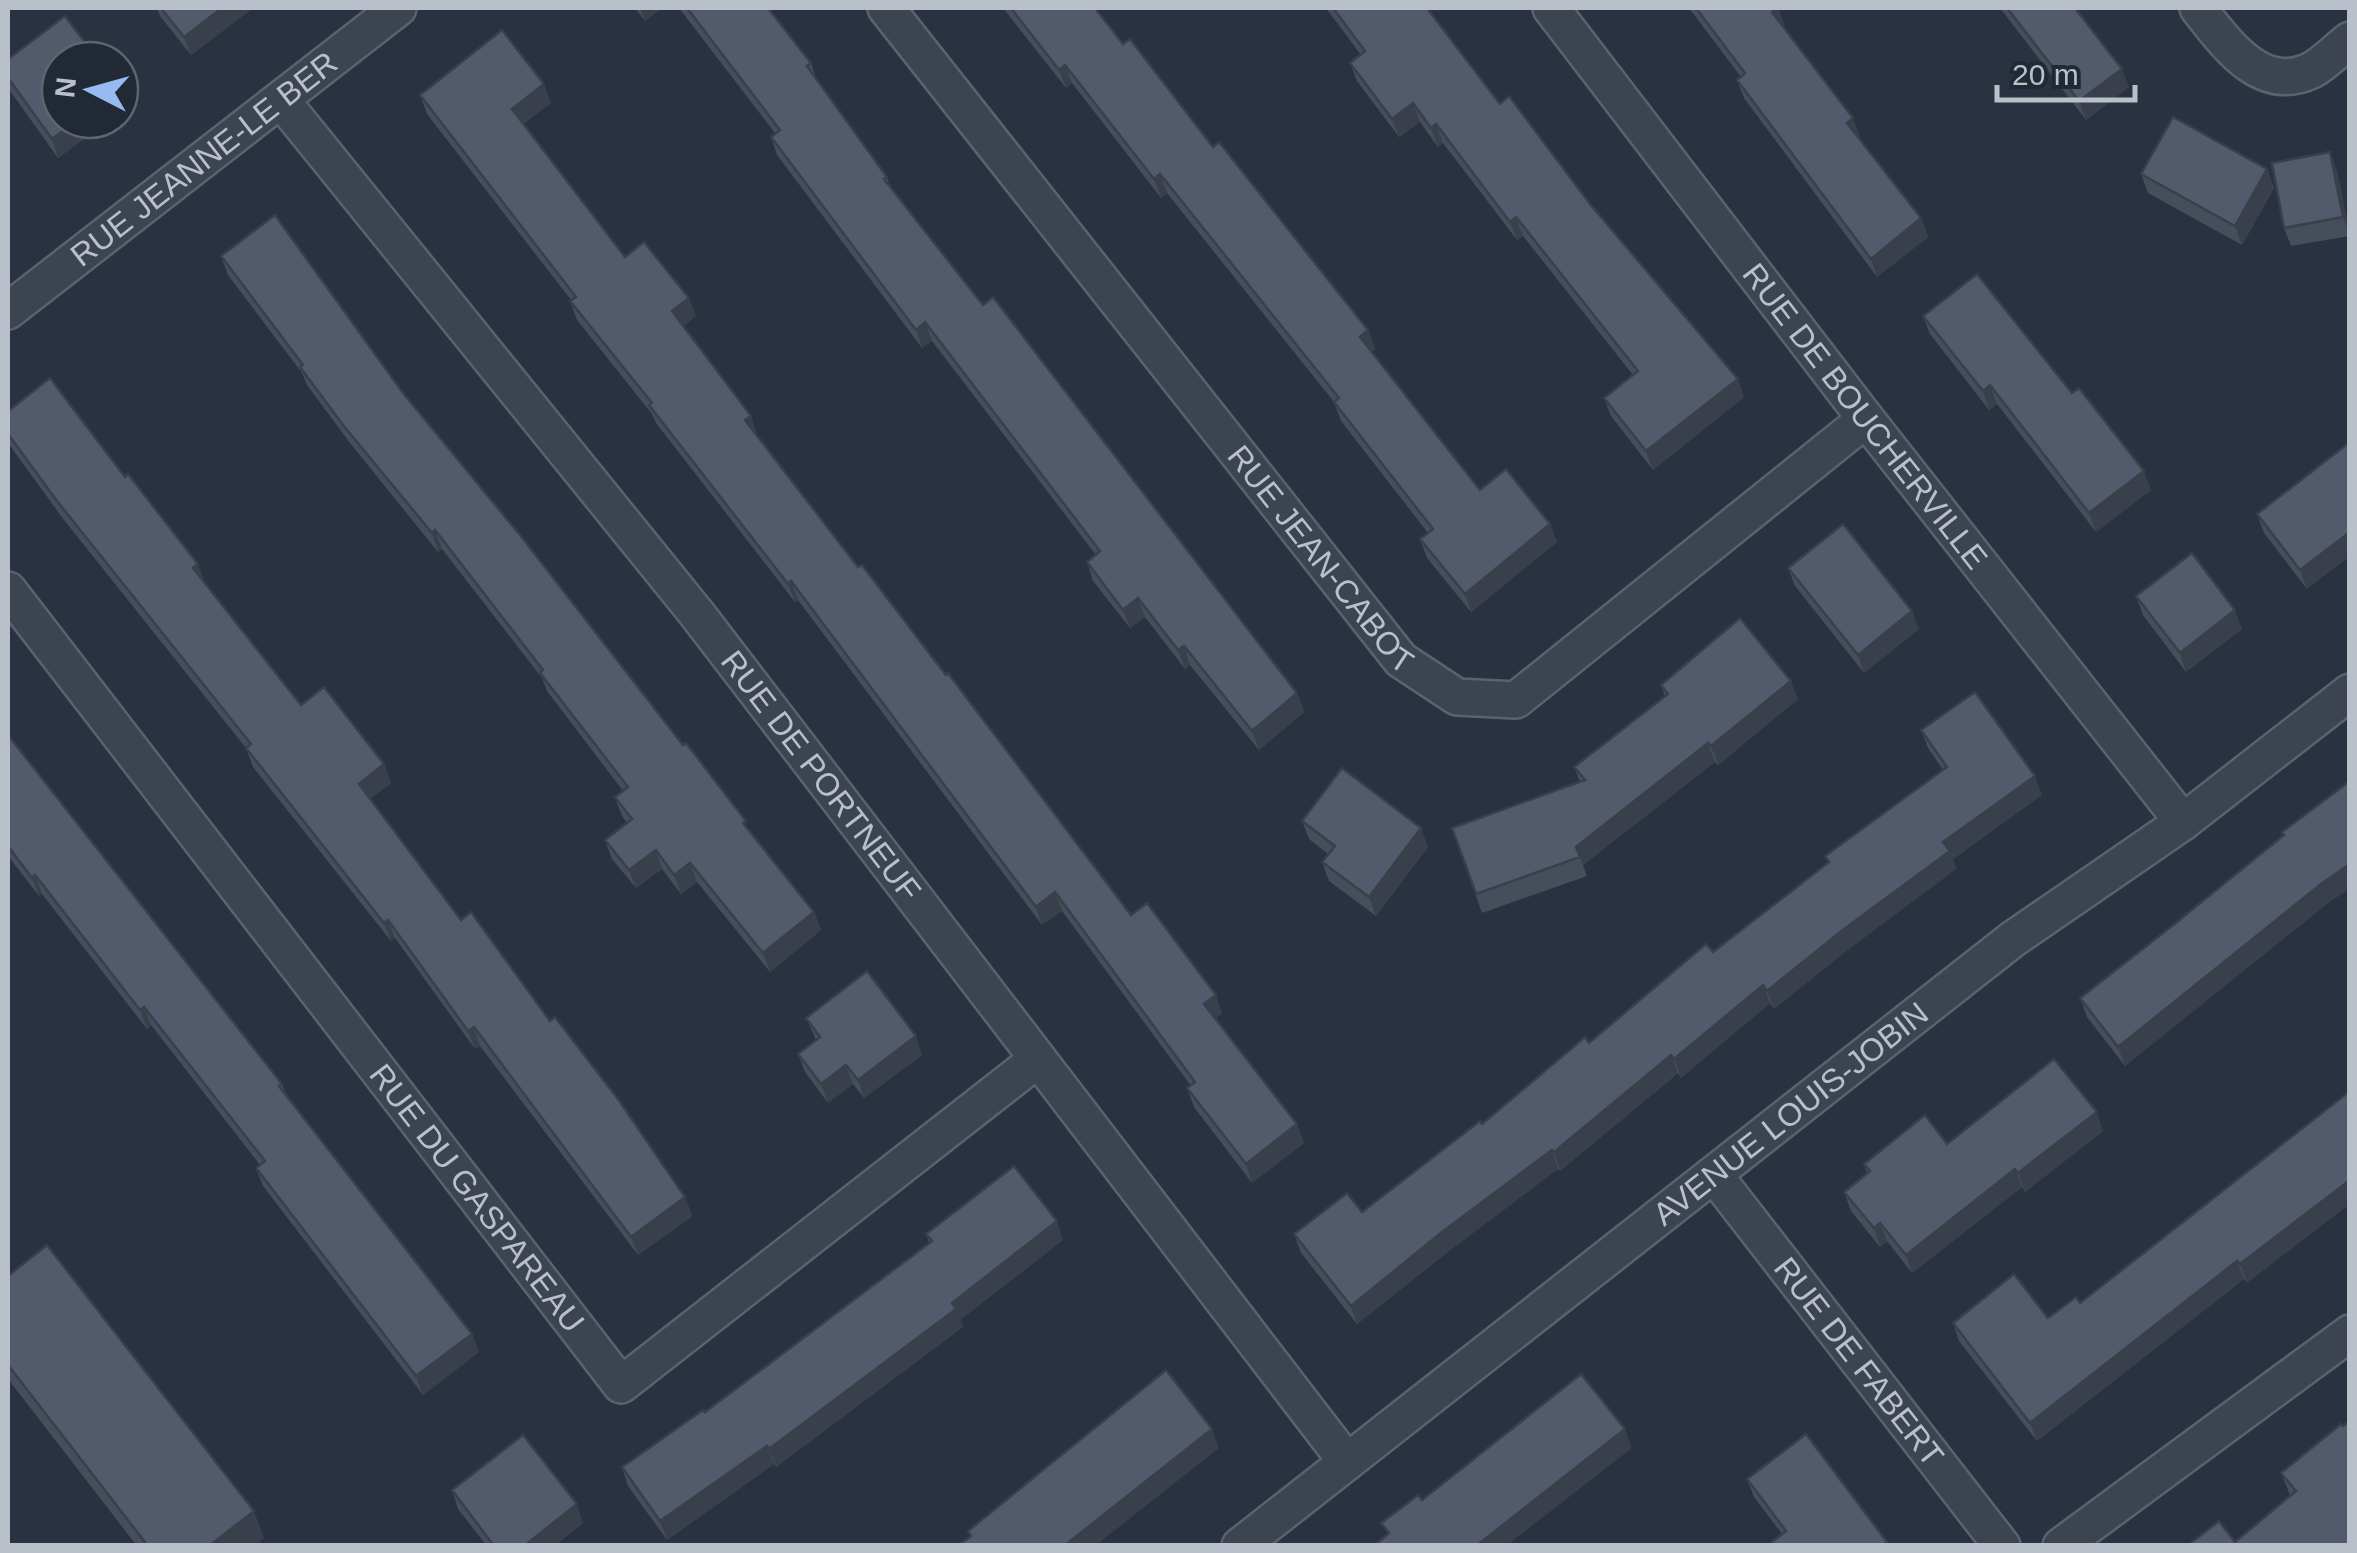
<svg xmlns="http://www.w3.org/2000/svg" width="2357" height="1553" font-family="Arial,sans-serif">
  <rect width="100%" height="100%" fill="#283240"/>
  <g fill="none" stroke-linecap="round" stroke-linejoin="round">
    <defs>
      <g id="street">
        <path id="s1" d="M886,8L1401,660L1457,697L1516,700L1866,419"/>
        <path id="s2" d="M1551,8L1866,419L2183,822"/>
        <path d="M2198,8C2225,42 2260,95 2312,70C2325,63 2338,49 2350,40"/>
        <path id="s3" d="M281,100L697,614L1347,1462"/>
        <path id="s4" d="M8,311L398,8"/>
        <path id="s5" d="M8,590L621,1385L1038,1059"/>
        <path id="s6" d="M1715,1176L2002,1546"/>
        <path id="s7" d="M1240,1546L2013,939L2183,822L2350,692"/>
        <path d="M2061,1546L2350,1333"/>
      </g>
    </defs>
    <use href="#street" stroke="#5a626d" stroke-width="40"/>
    <use href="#street" stroke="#3c4450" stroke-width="35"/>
  </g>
  <path fill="#464e5c" d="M157,8H253L191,55L160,16Z
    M635,8H662L645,21Z
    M679,8H768L811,63L817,81L887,177L890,187L983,305L1297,693L1304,712L1259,750L1190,665L1185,669L1145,617L1130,628L1093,581L1087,562L1096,555L932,341L922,348L777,155L771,137L775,133Z
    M1003,8H1095L1123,44L1368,330L1375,349L1372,352L1480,490L1550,524L1557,542L1471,612L1427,558L1420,539L1428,533L1341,421L1334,402L1167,193L1161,198L1072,83L1066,88Z
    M1326,8H1419L1500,104L1590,204L1744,397L1653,470L1611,416L1604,398L1633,375L1523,236L1517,240L1443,143L1438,147L1420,122L1399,137L1357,81L1350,63L1361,55Z
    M1689,8H1778L1784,27L1860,137L1858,138L1921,218L1928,237L1877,277L1744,98L1737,80L1741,77Z
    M2000,8H2075L2129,87L2086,120Z
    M8,59L60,120H110L58,158L8,88Z
    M420,95L551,103L523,124L625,257L696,316L683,326L751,416L757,435L858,567L1131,915L1222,1013L1215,1019L1297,1124L1304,1143L1252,1183L1194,1107L1187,1088L1191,1086L1062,911L1042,925L798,600L795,602L656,423L652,414L577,320L570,301L571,300L427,114Z
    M2267,169L2274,188L2242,245L2148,193L2141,174Z
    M2337,171L2350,236L2291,246L2284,228Z
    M221,256L403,393L814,912L821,930L770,972L697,882L681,894L662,869L636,888L612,859L605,840L627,823L622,816L615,797L623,791L547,691L542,678L442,549L438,552L350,443L307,385L302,373L228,275Z
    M1923,316L2072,393L2151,490L2096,532L1997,404L1989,410L1930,334Z
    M8,411L205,583L301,705L384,764L391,783L370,799L461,920L550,1021L685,1197L692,1216L638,1255L480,1046L475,1049L395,938L391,941L253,767L246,748L64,520L8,443Z
    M2350,442L2307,589L2264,533L2257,514Z
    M1788,568L1919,629L1864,673L1795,586Z
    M2136,596L2242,629L2186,672L2143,615Z
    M1661,685L1798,699L1718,765L1715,762L1583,865L1587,876L1482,913L1452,828L1580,782L1574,767L1665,696Z
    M1921,730L2042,795L1953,859L1956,869L1850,948L1774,1009L1770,1003L1681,1078L1678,1073L1560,1171L1558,1169L1449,1251L1357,1324L1301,1253L1294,1234L1362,1212L1482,1124L1589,1043L1713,952L1828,863L1825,856L1943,770L1928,748Z
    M8,735L282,1084L286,1094L472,1334L479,1352L423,1395L263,1186L256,1168L260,1165L151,1025L147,1029L42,894L39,896L8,856Z
    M2350,781V888L2328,903L2125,1066L2087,1017L2080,998L2172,926Z
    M1302,821L1428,847L1376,916L1329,881L1322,862L1328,854L1309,839Z
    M806,1018L922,1055L864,1098L853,1084L828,1103L805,1072L798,1054L816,1040Z
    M2350,1091L2247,1283L2244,1279L2037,1441L1959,1341L1953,1323L2048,1318L2080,1303Z
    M2103,1131L2025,1192L2022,1187L1912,1273L1887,1241L1880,1247L1851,1211L1844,1192L1867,1173L1864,1164L1947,1144Z
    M926,1234L1063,1240L960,1320L963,1327L776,1467L774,1464L667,1540L628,1486L622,1467L705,1412L929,1242Z
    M8,1276L264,1538L254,1546H137L8,1379Z
    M2343,1426L2350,1546L2235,1542L2290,1495L2281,1473Z
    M1747,1479L1887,1542L1888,1546H1767L1782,1534L1754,1497Z
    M452,1490L583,1523L554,1546H487L458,1509Z"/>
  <path fill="#39404b" d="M222,8H253L191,55L184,37Z
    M640,8H662L645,21Z
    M1778,8L1785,26L1779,30L1772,12Z
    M1065,65L1072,83L1066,88L1059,70Z
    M2122,69L2129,87L2086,120L2079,101Z
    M544,84L551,103L518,128L512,109Z
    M120,91L126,108L120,112Z
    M1413,103L1420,122L1399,137L1392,119Z
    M1853,118L1860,137L1853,142L1847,123Z
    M77,120H110L58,158L52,139Z
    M1436,124L1443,143L1438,147L1431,128Z
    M2330,152L2337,171L2350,236L2343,217Z
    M2267,169L2274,188L2242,245L2235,226Z
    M1160,174L1167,193L1161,198L1154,179Z
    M1516,217L1523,236L1517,240L1510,222Z
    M1921,218L1928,237L1877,277L1871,259Z
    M689,298L696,316L679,330L672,311Z
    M925,322L932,341L922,348L916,330Z
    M1368,330L1375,349L1367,356L1360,337Z
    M1738,379L1744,397L1653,470L1646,451Z
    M1990,385L1997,404L1989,410L1983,391Z
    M751,416L757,435L745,420Z
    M2144,471L2151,490L2096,532L2089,513Z
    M1550,524L1557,542L1471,612L1465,594Z
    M435,530L442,549L438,552L432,533Z
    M2350,532V556L2307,589L2300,570Z
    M198,564L205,583L193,568Z
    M791,581L798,600L795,602L788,584Z
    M1138,598L1145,617L1130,628L1123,610Z
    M2235,610L2242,629L2186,672L2180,653Z
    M1912,611L1919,629L1864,673L1858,655Z
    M1184,646L1190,665L1185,669L1178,650Z
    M1791,681L1798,699L1718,765L1711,746Z
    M1297,693L1304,712L1259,750L1252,731Z
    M1708,743L1715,762L1583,865L1576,847Z
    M384,764L391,783L366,802L359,784Z
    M2035,776L2042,795L1953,859L1956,869L1850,948L1774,1009L1767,991L1943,842Z
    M1421,828L1428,847L1376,916L1369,897Z
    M656,850L662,869L636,888L629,870Z
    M690,863L697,882L681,894L674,875Z
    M2350,864V888L2328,903L2125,1066L2118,1047L2321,884Z
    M35,875L42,894L39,896L32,878Z
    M1055,892L1062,911L1042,925L1036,907Z
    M814,912L821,930L770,972L763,953Z
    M388,920L395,938L391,941L384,923Z
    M1763,985L1770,1003L1681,1078L1674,1059Z
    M1216,995L1222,1013L1211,1022L1204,1004Z
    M144,1007L151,1025L147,1029L140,1010Z
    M474,1027L480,1046L475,1049L468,1031Z
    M916,1036L922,1055L864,1098L858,1080Z
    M1671,1055L1678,1073L1560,1171L1554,1152Z
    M846,1065L853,1084L828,1103L821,1084Z
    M2097,1112L2103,1131L2025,1192L2018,1173Z
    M1297,1124L1304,1143L1252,1183L1246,1164Z
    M1552,1150L1558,1169L1449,1251L1357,1324L1351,1306L1442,1232Z
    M2015,1169L2022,1187L1912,1273L1906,1255Z
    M2350,1180V1204L2247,1283L2240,1264Z
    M685,1197L692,1216L638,1255L631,1237Z
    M1057,1221L1063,1240L960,1320L963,1327L776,1467L769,1449Z
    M1880,1223L1887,1241L1880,1247L1874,1228Z
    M2237,1261L2244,1279L2037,1441L2030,1423Z
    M472,1334L479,1352L423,1395L416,1376Z
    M1212,1429L1219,1448L1095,1546H1064Z
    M1625,1429L1632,1448L1506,1546H1476Z
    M767,1446L774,1464L667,1540L660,1521Z
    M577,1504L583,1523L554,1546H524Z
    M254,1511L264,1538L254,1546H209Z"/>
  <path fill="#515b6b" stroke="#39404b" stroke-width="2.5" d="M161,8H222L184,37Z
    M687,8H768L811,63L807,66L887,177L884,179L983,305L993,297L1297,693L1252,731L1184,646L1178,650L1138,598L1123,610L1087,562L1100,551L925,322L916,330L771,137L780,130Z
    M1011,8H1095L1123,44L1130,39L1213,147L1219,142L1368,330L1360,337L1480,490L1506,469L1550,524L1465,594L1420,539L1433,529L1334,402L1339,398L1160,174L1154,179L1065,65L1059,70Z
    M1333,8H1419L1421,9L1427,8L1500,104L1509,96L1590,204L1738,379L1646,451L1604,398L1638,371L1516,217L1510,222L1436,124L1431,128L1413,103L1392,119L1350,63L1365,51Z
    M1696,8H1778L1772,12L1853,118L1847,123L1921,218L1871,259L1737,80L1745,73Z
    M2007,8H2075L2122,69L2079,101Z
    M65,16L98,60H60V120H77L52,139L8,78V59Z
    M502,30L544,84L512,109L625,257L644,242L689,298L672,311L751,416L745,420L858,567L862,565L946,675L948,673L1131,915L1147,903L1216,995L1204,1004L1297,1124L1246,1164L1187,1088L1195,1082L1055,892L1036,907L791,581L788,584L649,405L652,403L570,301L576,297L420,95Z
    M2173,117L2267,169L2235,226L2141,174Z
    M2330,152L2343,217L2284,228L2272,163Z
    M275,215L403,393L520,535L683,745L686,743L746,821L743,823L814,912L763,953L690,863L674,875L656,850L629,870L605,840L632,819L615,797L628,787L540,673L543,670L435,530L432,533L343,425L300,367L303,365L221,256Z
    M1977,274L2072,393L2079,388L2144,471L2089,513L1990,385L1983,391L1923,316Z
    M50,378L125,477L128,474L198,564L193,568L301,705L324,687L384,764L359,784L461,920L471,912L550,1021L555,1017L618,1099L685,1197L631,1237L474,1027L468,1031L388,920L384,923L246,748L251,744L57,501L8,434V411Z
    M2350,442V532L2300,570L2257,514Z
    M1843,524L1912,611L1858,655L1788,568Z
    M2192,553L2235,610L2180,653L2136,596Z
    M1740,618L1791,681L1711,746L1708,743L1576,847L1580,857L1476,894L1452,828L1585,780L1574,767L1668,694L1661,685Z
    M1975,692L2035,776L1943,842L1950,851L1844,929L1767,991L1763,985L1674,1059L1671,1055L1554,1152L1552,1150L1442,1232L1351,1306L1294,1234L1347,1193L1362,1212L1480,1121L1482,1124L1585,1037L1589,1043L1706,944L1713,952L1829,862L1825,856L1947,767L1921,730Z
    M8,735L282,1084L279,1086L472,1334L416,1376L256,1168L265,1161L144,1007L140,1010L35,875L32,878L8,846Z
    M1342,768L1421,828L1369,897L1322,862L1335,846L1302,821Z
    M2350,781V864L2321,884L2118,1047L2080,998L2172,926L2284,835L2282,832Z
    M867,971L916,1036L858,1080L846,1065L821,1084L798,1054L820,1037L806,1018Z
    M2054,1059L2097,1112L2018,1173L2015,1169L1906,1255L1880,1223L1874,1228L1844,1192L1870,1171L1864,1164L1925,1115L1947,1144Z
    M2350,1091V1180L2240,1264L2237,1261L2030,1423L1953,1323L2014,1274L2048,1318L2076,1297L2080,1303Z
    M1014,1166L1057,1221L952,1303L956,1309L769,1449L767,1446L660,1521L622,1467L703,1410L705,1412L932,1241L926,1234Z
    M47,1245L254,1511L209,1546H148L8,1365V1276Z
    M1166,1370L1212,1429L1064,1546H958L971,1536L968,1531Z
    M1581,1374L1625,1429L1476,1546H1374L1389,1533L1381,1523L1418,1495L1422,1500Z
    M2350,1421V1542L2345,1546H2187L2219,1521L2235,1542L2296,1491L2281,1473L2341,1424L2343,1426Z
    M1806,1434L1887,1542L1882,1546H1767L1786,1531L1747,1479Z
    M523,1435L577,1504L524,1546H494L452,1490Z"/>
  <g text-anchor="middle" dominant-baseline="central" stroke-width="9" stroke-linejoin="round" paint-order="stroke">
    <g font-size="32" fill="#b9c0ca" stroke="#212935">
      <text stroke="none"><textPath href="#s4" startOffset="248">RUE JEANNE-LE BER</textPath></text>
      <text stroke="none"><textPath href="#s2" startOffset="515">RUE DE BOUCHERVILLE</textPath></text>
      <text stroke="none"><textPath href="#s1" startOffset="702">RUE JEAN-CABOT</textPath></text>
      <text stroke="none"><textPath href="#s3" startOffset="865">RUE DE PORTNEUF</textPath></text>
      <text stroke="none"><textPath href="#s7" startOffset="700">AVENUE LOUIS-JOBIN</textPath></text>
      <text stroke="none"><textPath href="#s5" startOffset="768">RUE DU GASPAREAU</textPath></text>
      <text stroke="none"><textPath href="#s6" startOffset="235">RUE DE FABERT</textPath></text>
    </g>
  </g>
  <rect width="2357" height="1553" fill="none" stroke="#b9c0ca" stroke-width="20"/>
  <g transform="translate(90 90) rotate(276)"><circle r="48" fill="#212935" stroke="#5e6571" stroke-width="2.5"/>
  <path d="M0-8L18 38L0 25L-18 38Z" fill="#96baf2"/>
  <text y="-15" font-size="28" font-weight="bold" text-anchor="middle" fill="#b9c0ca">N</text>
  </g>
  <path d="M1997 85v15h138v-15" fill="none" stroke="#b9c0ca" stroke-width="5"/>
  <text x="2012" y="85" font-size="30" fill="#b9c0ca" stroke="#212935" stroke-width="8" paint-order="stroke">20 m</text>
</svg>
